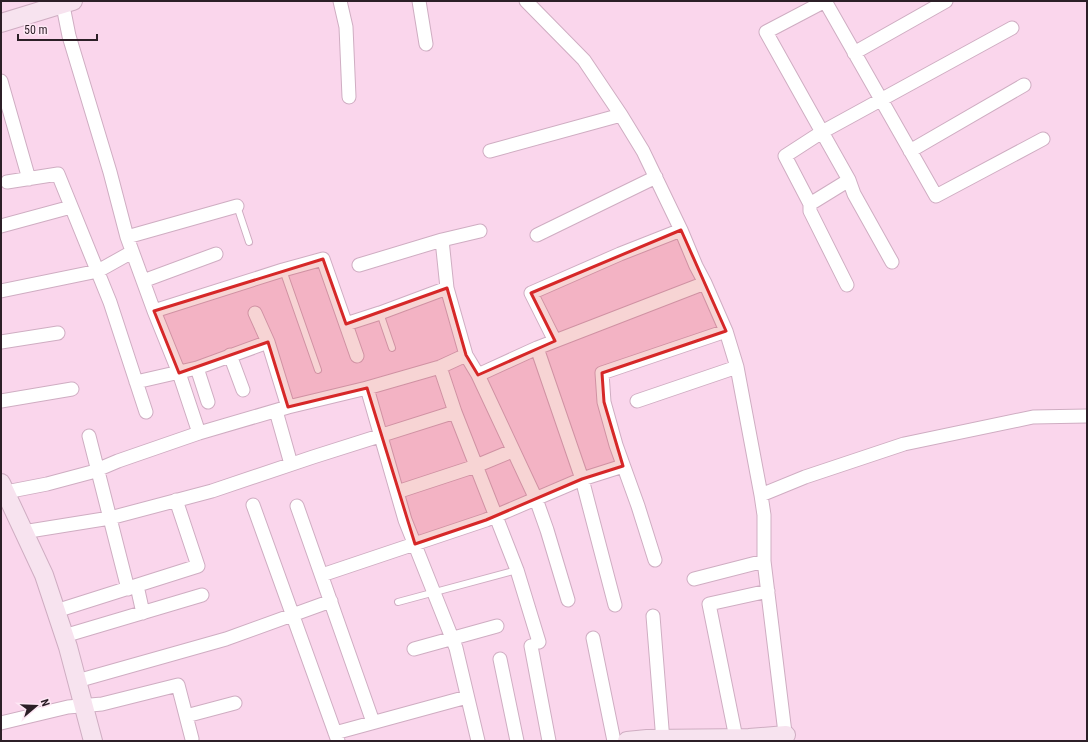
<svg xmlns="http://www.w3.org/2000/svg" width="1088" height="742" font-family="'Roboto Condensed',sans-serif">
  <rect width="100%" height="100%" fill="#fad6ec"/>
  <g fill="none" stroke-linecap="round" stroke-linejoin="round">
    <defs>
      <path id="lane" d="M237,206L249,242
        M283,270L318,370
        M380,313L392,348
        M398,602L517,570"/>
      <path id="street" d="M62,1L69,36L110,172L127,237L154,311L179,373L199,433
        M340,1L346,27L349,97
        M419,1L426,44
        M526,1L584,60L621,115L643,151L681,230L696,266L705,283L726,331L737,367L761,495L764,515V561L786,741
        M825,1L766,32L822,132L1012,28
        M825,1L936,196L1043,139
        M854,53L946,1
        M1,81L29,179
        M490,151L621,115
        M910,151L1024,85
        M7,182L58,174L110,302L146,412
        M810,204L849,180
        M1,226L71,207
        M537,235L656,177
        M127,237L237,206
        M442,240L447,288L466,355L478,375L536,499L547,530L568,600
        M359,265L442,240L480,231
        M143,281L216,254
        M847,285L810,211V204L785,156L822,132L849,180L854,194L892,262
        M1,291L98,271L132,252
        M154,311L283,270L323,259L357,356
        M255,313L268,342L288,407
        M346,324L380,313L447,288
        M555,341L531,293L620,254L681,230
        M1,342L58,333
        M537,348L582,479L615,605
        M230,355L243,390
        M440,367L455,412L517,570L539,642
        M197,368L208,402
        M478,375L537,348L705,283
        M136,382L197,368L268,342
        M367,388L405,520L456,648L478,741
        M1,401L72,389
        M637,401L737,367
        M276,411L291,464
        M89,436L128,589
        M6,492L47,484L92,472L118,461L199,433L288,407L367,388L440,367L466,355
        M397,492L476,466L512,451
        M761,495L805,477L904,444L1033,417L1087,416
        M253,505L338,741
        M297,506L373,722
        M23,532L110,518L212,491L313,457L455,412
        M655,560L638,506L616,445L604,402L602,373L726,331
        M322,575L486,520L582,479L623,466
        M694,579L764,561
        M137,586L143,613
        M56,611L198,566L176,500
        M653,616L663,741
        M64,636L202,595
        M593,638L614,741
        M531,646L549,741
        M414,649L497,626
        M500,659L517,741
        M77,681L226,639L331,601
        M186,716L235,703
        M1,723L68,707L102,704L178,685L192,739
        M335,733L467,697
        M736,738L709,604L768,591"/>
      <path id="secondary" d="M1,23L73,1
        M1,483L44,575L68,647L93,741
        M627,741L647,739L749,738L786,735"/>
    </defs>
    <use href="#lane" stroke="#cfadc2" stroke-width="8"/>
    <use href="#street" stroke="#cfadc2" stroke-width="15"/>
    <use href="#secondary" stroke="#cfadc2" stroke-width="20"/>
    <use href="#lane" stroke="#fff" stroke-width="6"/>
    <use href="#street" stroke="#fff" stroke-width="13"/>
    <use href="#secondary" stroke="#f7e3ef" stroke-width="18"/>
  </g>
  <path fill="#d62828" fill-opacity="0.2" stroke="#d62828" stroke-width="3" stroke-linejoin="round" d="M681,230L726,331L602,373L604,402L623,466L582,479L486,520L415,544L367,388L288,407L268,342L179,373L154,311L323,259L346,324L447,288L466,355L478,375L555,341L531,293Z"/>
  <rect width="1088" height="742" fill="none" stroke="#2c1f27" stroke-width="4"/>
  <g transform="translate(36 706) rotate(71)" stroke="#fee8f5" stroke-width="3" paint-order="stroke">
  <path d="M0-3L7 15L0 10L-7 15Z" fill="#2c1f27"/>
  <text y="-6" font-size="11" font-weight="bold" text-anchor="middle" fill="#2c1f27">N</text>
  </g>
  <path d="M18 34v6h79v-6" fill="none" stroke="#2c1f27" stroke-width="2"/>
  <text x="24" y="34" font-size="12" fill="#2c1f27" stroke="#fee8f5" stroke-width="3" paint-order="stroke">50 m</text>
</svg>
